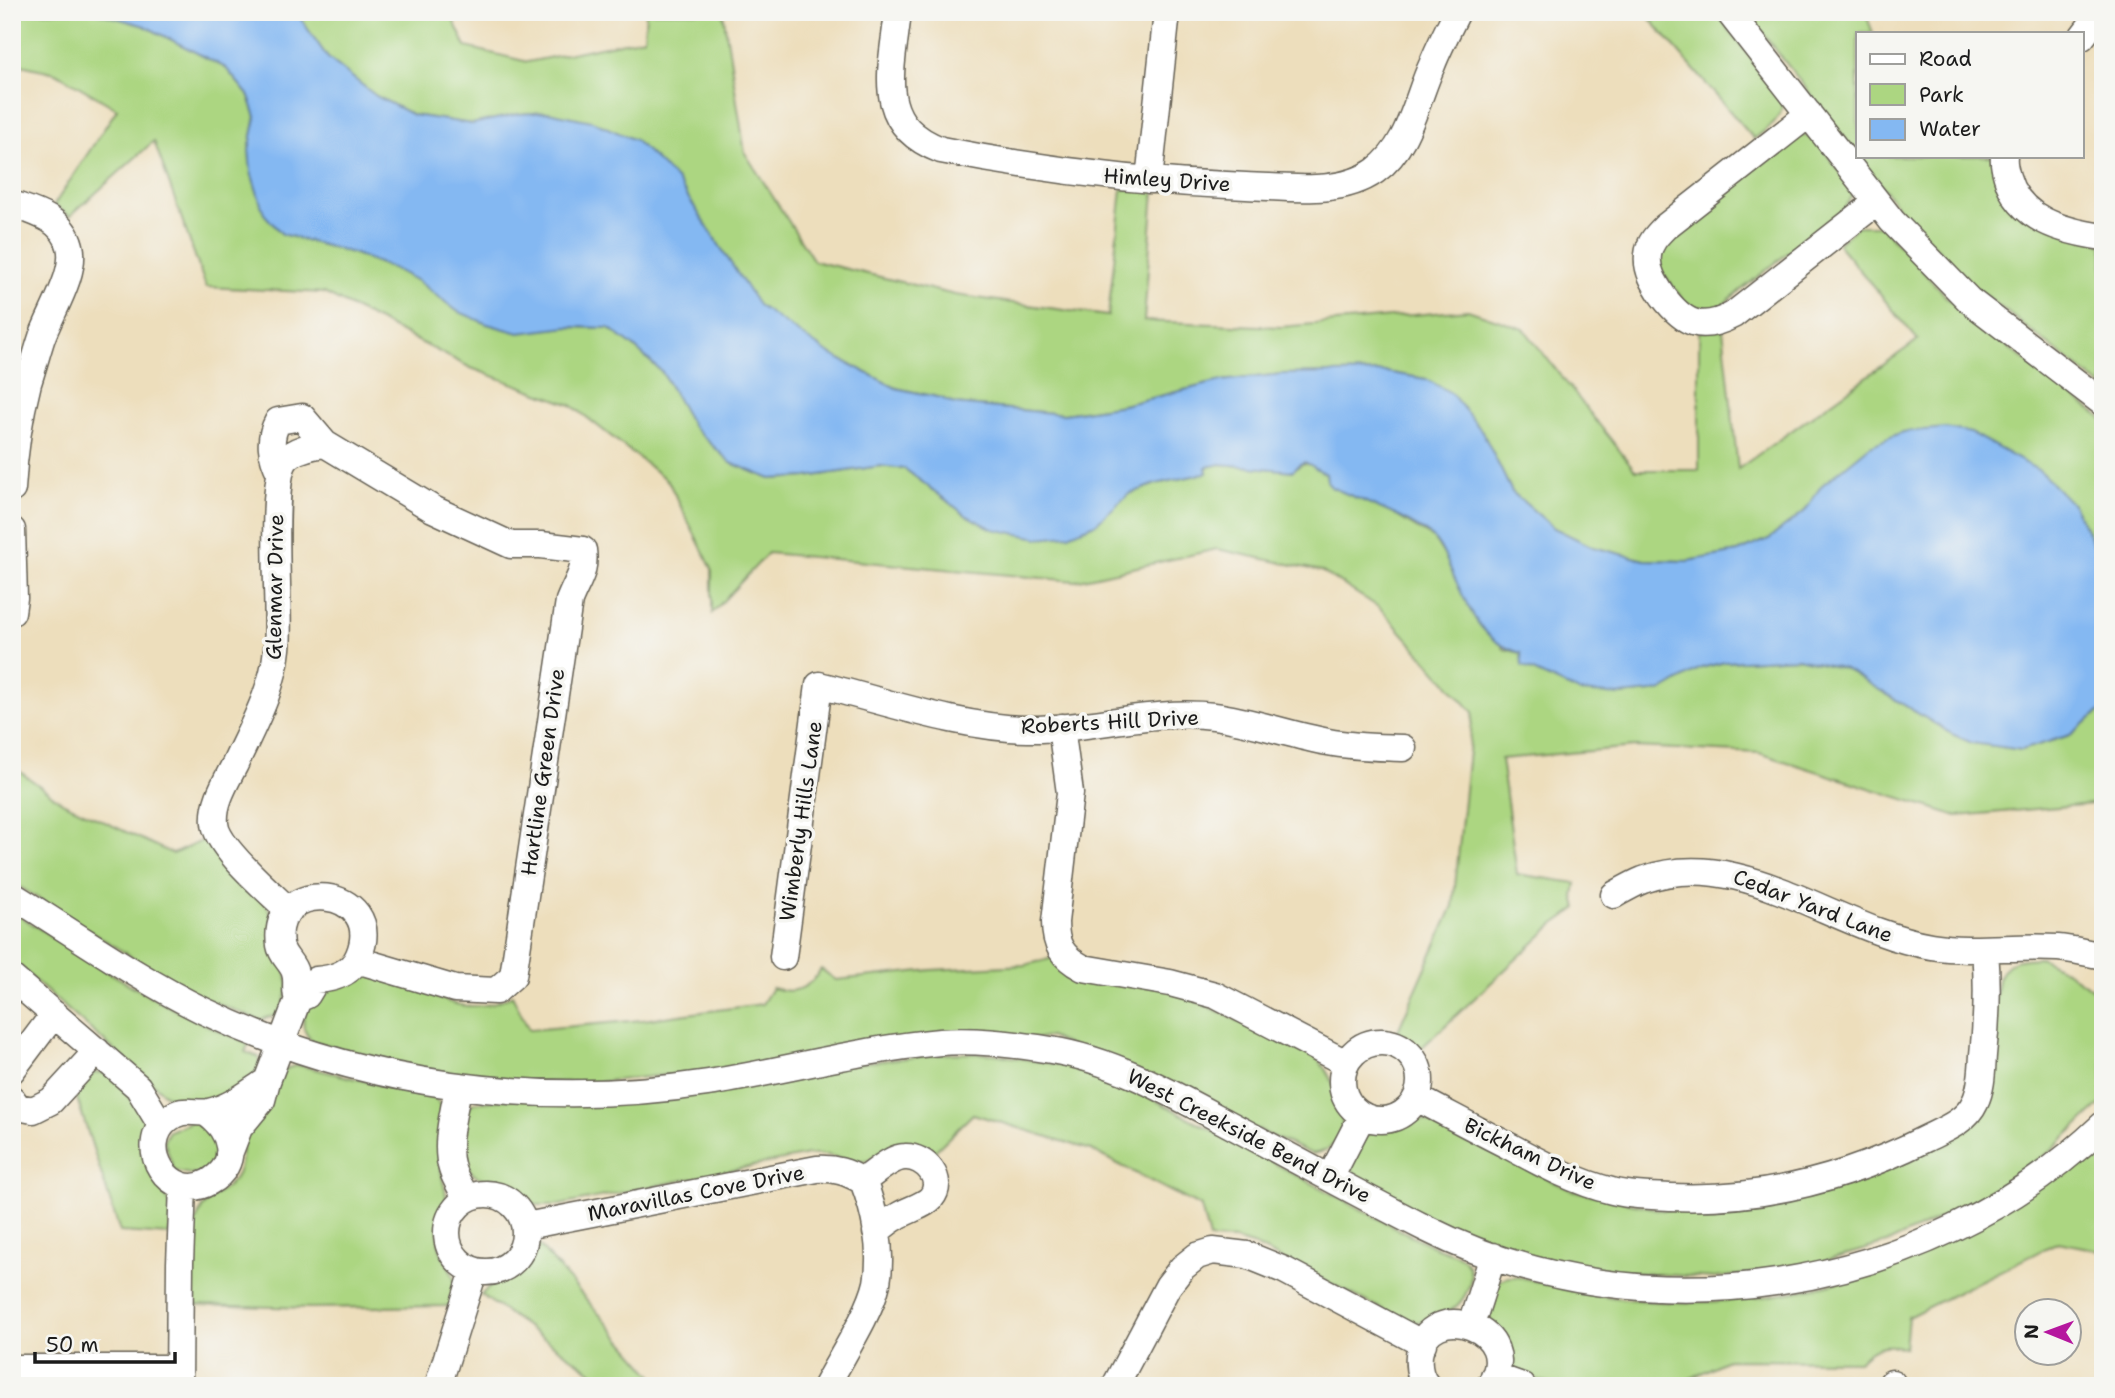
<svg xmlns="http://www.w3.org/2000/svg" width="2115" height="1398" font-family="'Shantell Sans',sans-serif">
  <rect width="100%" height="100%" fill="#f6f6f2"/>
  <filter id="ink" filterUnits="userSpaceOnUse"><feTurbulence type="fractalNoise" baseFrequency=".0143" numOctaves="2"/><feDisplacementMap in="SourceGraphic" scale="14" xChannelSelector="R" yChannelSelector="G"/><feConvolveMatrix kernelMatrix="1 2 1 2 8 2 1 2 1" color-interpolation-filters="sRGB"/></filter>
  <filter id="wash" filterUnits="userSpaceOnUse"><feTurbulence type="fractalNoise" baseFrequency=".00686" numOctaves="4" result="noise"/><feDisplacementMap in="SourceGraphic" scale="28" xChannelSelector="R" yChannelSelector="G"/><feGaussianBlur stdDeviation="1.57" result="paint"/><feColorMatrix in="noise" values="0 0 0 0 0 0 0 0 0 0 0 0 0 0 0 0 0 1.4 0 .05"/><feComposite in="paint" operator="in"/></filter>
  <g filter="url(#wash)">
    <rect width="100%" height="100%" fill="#eddebc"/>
    <path fill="#acd681" stroke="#64794e" stroke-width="2" d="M12,12H96L145,26L226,68L249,96L256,117L249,150L282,234L352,253L394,269L418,281L457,311L568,327L609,328L633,346L662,372L693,427L731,463L771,479L807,477L880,466L905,469L967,516L1095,524L1128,494L1156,484L1207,473L1206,467L1221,464L1293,471C1301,461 1306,463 1317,467L1434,539L1504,649L1521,653L1621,695L1661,691L1701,668L1725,662L1798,658L1845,669L1952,734L1972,743L2022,750L2070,735L2103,709V803L1957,816L1759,753L1635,747L1501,759L1517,874L1576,883L1574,896L1577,908L1553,925L1417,1052L1396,1035L1453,906L1473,712L1380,608L1321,571L1217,549L1075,581L768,553L712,613V569L668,481L571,405L471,368L324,293L206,287L154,141L70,216L54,205L117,109L56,73L12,63Z
      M296,12H420L437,18L451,15L466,47L528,62L644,38L646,12H723L745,153L814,261L955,295L1108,316L1122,189L1154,191L1144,321L1281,327L1468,310L1524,329L1635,470H1699V332L1723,329L1738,469L1918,340L1838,244L1857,226H1881L1950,301L2032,366L2103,419V562L2073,505L1822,486L1805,511L1769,539L1738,552L1687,561L1645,560L1593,547L1554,528L1512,492L1482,431L1451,394L1426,379L1386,372L1282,374L1221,381L1123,405L1064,414L954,404L942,398L896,388L828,353L757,305L723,253L548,112L518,114L472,124L413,115L376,96L328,58Z
      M1644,12H1716L1783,101C1781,121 1768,128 1754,139Z
      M1746,12H1865L1873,33H1858V155Z
      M1804,135L1816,140L1849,184L1852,195L1845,208L1722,305L1709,308L1695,307L1685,302L1660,270V244L1792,136Z
      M1858,156H1994L1998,188L2103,245V387L1972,285L1903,213Z
      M12,766L62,802L173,854L206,839L216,856L264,899L272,916L289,986L282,1010L277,1015L259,1020L203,998L157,973L12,882Z
      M12,911C89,960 164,1011 249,1043L245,1052L259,1057V1066L254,1079L225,1101L177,1099L167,1096L12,961Z
      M1061,956L1184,995L1317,1058C1339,1084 1363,1147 1312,1154L1050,1037L597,1082H531L427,1070L312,1041C302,1031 301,1021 307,1008C313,995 323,992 335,985C341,982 348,977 354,975C412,960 444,1033 512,995L529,1030L642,1020L762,1004L772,988C794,995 809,989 821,969L836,980L931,970L1025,965Z
      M2039,958C2062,966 2082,983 2103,996V1102L2048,1153L1970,1204L1890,1242L1804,1267L1715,1278L1622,1272L1536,1258L1453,1230L1358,1181L1350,1164C1353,1157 1354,1149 1358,1143C1368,1128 1408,1121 1425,1120L1571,1190L1662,1210H1710L1764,1205L1820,1194L1870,1177L1974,1123L1998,979C2007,958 2019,959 2039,958Z
      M956,1053L994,1054L1067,1066L1138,1091L1400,1230C1411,1235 1423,1242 1435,1247C1444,1251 1457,1253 1464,1260C1479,1275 1466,1301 1450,1311C1439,1318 1422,1323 1408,1322L1255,1246L1235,1240L1209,1239L1201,1207L1091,1150L973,1114L933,1153L918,1145L903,1144L889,1147L866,1161H853L826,1155H808L560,1205H536L518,1198L502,1186L490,1183L473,1174L461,1155L463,1114L473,1103Z
      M298,1065L432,1097L436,1099L442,1110C442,1132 438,1155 442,1176C443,1184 446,1190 446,1197C446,1210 438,1221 438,1234C438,1267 464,1266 451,1306L311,1308L192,1305C192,1278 186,1226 205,1205C214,1194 229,1189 236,1176C243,1164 240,1151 244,1139C250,1121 272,1091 282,1073L288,1068Z
      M95,1073H108L121,1083L146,1124L143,1141L172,1210L169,1235L120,1232L74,1089L89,1075Z
      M195,1120L218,1138L216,1162L200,1176L174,1171L164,1140L169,1131Z
      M2103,1140V1251L2058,1242L1908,1317L1905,1348C1885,1343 1872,1346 1859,1361L1727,1360L1676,1386H1555L1520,1373L1510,1364L1489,1328L1486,1316L1497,1282C1503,1278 1509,1276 1517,1277C1529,1278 1541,1284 1553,1286C1572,1291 1591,1294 1611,1297C1714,1312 1824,1294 1920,1255Z
      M538,1244L662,1386H613L481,1295C492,1282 508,1279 521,1268C529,1261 531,1252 538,1244Z"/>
    <path fill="#84b8f2" stroke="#506a87" stroke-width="2" d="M96,12H296L328,58L376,96L413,115L472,124L518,114L548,112L592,121L635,140L677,180L758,305L828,353L896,388L942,398L954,404L1064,414L1123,405L1221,381L1282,374L1386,372L1426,379L1451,393L1482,431L1512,492L1554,528L1593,547L1645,560L1687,561L1738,552L1769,539L1805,511L1821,486L1870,446L1902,432L1946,428L1971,433L2040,471L2073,505L2103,562V709L2070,735L2022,750L1972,743L1952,734L1845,669L1798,658L1725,662L1701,668L1662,691L1621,695L1579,692L1522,666L1521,653C1477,641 1467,603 1449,566C1445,556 1440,544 1433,538C1414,520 1357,499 1331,487L1327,481L1326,474L1305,462L1299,464L1293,471L1221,464L1206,467L1207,473L1156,484L1129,494L1095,524L1069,535L1038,538L993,529L967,516L905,469L880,466L807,477L771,479L731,463L693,427L662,372L633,346L609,328L568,327L519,333L487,324L457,311L418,281L394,269L352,253L282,234L264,214L251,172L249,150L256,117L249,96L226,68L145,26Z"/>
  </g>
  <g filter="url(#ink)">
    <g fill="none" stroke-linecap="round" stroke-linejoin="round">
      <defs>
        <path id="minor" d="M898,12C892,70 873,124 941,150C1042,170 1143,182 1246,186C1287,187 1340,196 1375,171C1409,147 1416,100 1432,65C1439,47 1448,30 1457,12
          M1729,12L1892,221L1969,300L2103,403
          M2082,37L2101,12
          M1809,114L1665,227C1657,235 1649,243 1648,255C1646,270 1655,284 1663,296C1684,324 1701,332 1733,315L1877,202
          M2004,156C2003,164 2005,170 2007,177C2019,220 2063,231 2103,237
          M1149,180L1167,12
          M12,204C35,212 63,219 70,246C77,272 51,312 42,337C37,352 33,368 28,383C19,418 14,453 12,489
          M280,473C271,455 268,439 278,421L302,417L325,444L433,509L511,545H541L583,550C586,573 577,580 569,601L513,976L496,991L455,989L357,960
          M12,530L14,598L12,612
          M1061,727L1070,793L1055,922C1055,945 1062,957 1083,968L1170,983L1215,995L1346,1063
          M12,895C75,934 137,978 204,1011C360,1086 537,1109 708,1083C785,1071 861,1049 940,1042C977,1039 1015,1044 1051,1050C1114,1060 1171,1093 1227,1123C1293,1158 1358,1194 1425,1228C1644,1339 1926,1294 2103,1125
          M1614,895C1623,890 1633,884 1643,880C1741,844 1834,930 1931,946C1973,953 2015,945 2058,948C2072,949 2086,953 2100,955
          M289,911C271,893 216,847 215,823C213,802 226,782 235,764C252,727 273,691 277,649C281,614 268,481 286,459C295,449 312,446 325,444
          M783,957L819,685C885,701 960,728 1028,729C1090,730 1150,709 1214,716C1252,721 1290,735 1328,742C1353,747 1378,747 1403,748
          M12,978L138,1087L161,1125
          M1342 1081a39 39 0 1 1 78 0a39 39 0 1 1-78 0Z
          M12,1070L54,1014
          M458,1087C454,1113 444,1143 452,1169C455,1179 462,1189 467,1199
          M1417,1098C1448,1114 1479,1131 1511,1147C1544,1165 1576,1182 1612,1191C1631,1196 1651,1196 1670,1197C1760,1201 1846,1179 1925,1139C1943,1130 1966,1122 1975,1102C1982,1088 1982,1070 1983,1055C1987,1019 1988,985 1985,950
          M12,1099L18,1107L33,1110L51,1101L97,1051
          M206,1113C232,1130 241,1164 209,1182C170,1204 134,1146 168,1119C184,1106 194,1115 209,1112C231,1107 247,1094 265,1082
          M229,1154L239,1128L262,1100L267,1081L298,999C294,990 298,982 295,973C293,963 282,957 280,945C270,874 387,886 359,955C352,973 334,979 316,980L307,995L298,999
          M1330,1178L1362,1116
          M863,1181C875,1173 891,1157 905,1157C925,1156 946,1180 931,1198C924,1206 907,1210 898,1216C890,1220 883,1226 876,1232
          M447 1233a39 39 0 1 1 78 0a39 39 0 1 1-78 0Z
          M526,1226L817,1169C835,1168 847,1172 863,1181
          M1471,1325L1493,1256
          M12,1368H179
          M1494,1376L1522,1386
          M1892,1383L1893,1386
          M179,1386L180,1263L183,1186
          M438,1386L474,1271
          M826,1386C841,1357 870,1314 877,1283C883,1250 875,1211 863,1181
          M1115,1386L1168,1286L1182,1268L1197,1256L1213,1251L1247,1255L1284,1270L1423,1344
          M1427,1386C1419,1377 1418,1366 1419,1355C1427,1294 1528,1330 1489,1386"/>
      </defs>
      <use href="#minor" stroke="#656054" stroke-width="29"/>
      <use href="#minor" stroke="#fff" stroke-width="26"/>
    </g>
  </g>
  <g text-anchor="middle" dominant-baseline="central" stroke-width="7" stroke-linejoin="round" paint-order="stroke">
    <g font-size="21" fill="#1c1c1c" stroke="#f6f6f2">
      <text transform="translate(1167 180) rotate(4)">Himley Drive</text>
      <text transform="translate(275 587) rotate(-89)">Glenmar Drive</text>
      <text transform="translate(1110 722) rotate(-3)">Roberts Hill Drive</text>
      <text transform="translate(543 772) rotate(-82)">Hartline Green Drive</text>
      <text transform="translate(801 821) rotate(-82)">Wimberly Hills Lane</text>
      <text transform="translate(1813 906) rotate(21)">Cedar Yard Lane</text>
      <text transform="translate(1249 1136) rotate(27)">West Creekside Bend Drive</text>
      <text transform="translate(1530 1154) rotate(25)">Bickham Drive</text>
      <text transform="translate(696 1193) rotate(-11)">Maravillas Cove Drive</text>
    </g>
  </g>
  <rect width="2115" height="1398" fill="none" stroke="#f6f6f2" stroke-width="42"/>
  <rect x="1856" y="32" width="228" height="126" fill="#f6f6f2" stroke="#9f9f9c" stroke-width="2"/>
  <rect x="1870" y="54" width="35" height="10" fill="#ffffff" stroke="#9f9f9c" stroke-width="2"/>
  <text x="1919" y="66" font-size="21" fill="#1c1c1c">Road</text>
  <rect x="1870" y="84" width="35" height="21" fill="#acd681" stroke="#9f9f9c" stroke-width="2"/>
  <text x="1919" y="102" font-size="21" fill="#1c1c1c">Park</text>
  <rect x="1870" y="119" width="35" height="21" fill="#84b8f2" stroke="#9f9f9c" stroke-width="2"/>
  <text x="1919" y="136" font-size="21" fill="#1c1c1c">Water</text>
  <g transform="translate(2048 1332) rotate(271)"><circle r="33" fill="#f6f6f2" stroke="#9f9f9c" stroke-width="2"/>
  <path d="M0-5L12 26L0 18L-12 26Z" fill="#b5179e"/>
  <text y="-10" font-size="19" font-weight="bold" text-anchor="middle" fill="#1c1c1c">N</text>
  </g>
  <path d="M35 1352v10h140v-10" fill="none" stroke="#1c1c1c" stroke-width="3.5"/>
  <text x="46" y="1352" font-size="21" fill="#1c1c1c" stroke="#f6f6f2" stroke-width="5" paint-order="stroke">50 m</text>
</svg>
